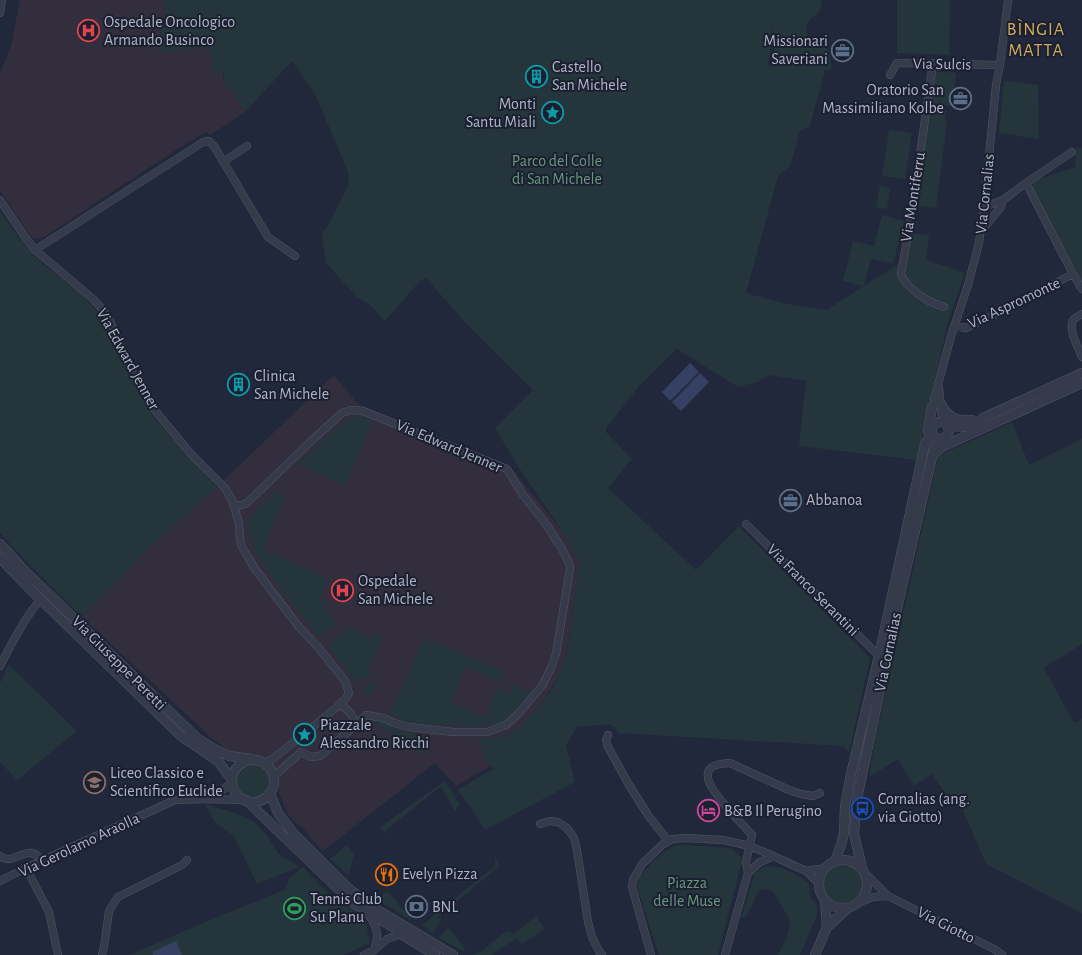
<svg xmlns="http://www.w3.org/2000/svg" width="1082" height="955" font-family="'Alegreya Sans',sans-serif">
  <rect width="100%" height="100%" fill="#22283b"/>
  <path fill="#332e3d" d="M20,0H165L166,16L156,48L166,52L210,46L213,71L223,72V79L231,89L245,112L210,135L206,132L179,148L44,237L36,239L32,238L0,190V73L11,46Z
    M334,375L358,404L507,465L513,470L561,530L580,563L565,662L563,667L552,688L534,712L518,728L503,737L479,739L484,757L491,766L456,786L435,763L323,851L317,845L303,828L297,824L287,813L272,772L269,767L265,763L259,760L234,755L214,740L82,617L153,544L223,481Z"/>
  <path fill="#24353c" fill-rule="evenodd" d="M165,0H822L820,11L811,19L806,26L808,39L815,44L826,45L831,61V70H824V74L810,126L800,131L790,166L778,176L746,293L782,303L827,310L863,286L843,281L853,241L874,246L882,215L904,221L893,264L871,259L864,286L905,260L910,233L929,235L926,260L965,273L948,322L917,460L799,446L806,381L770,375L757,382L738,387L677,349L640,385L606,428V432L632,459L608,488L696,570L739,526L870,658L849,753L843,746L618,733L614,727L610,724L577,727L566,745L575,782L485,830L470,806L457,790L493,769L484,757L478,739L503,737L513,732L534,712L553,688L565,662L580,564L561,530L519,468L495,428L533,390L464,321L426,278L421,280L385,321L371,306L356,296L326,263L322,238L324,230L328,226L349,184L348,172L316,96L292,61L245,112L231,89L226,87L223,72H213L210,47L166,52L156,48L166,16ZM773,27L776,66L768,65Z
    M897,0H950L949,55L897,53Z
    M934,71L956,73L953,106L932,105Z
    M1004,81H1011L1038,85L1039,139L999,133Z
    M930,106L946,109L945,121L947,122L936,208L917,206Z
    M889,130L912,133L905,179L882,176Z
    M1077,147L1082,148V281L1075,269L1035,195L1032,187L1034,181L1075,167Z
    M880,186L890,188L887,209L876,207Z
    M0,211L13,230L35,257L83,296L101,316L108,327L136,388L155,419L171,437L217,487L153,544L82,617L24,559L0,533Z
    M354,417H360L370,418L372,420V423L345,486L298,463L342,423Z
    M1012,422L1029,465L1082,439V644L1044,668L1074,723L1082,719V913L986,864L959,801L950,800L932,774L914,786L898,759L869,777L874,745L938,457L940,455Z
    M276,491L286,496L263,549L328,579L320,597L337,624L318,637L262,564C255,550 242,528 253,513C259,505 268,498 276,491Z
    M348,627L372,639L374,634L384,638L368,671L372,673C368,679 362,681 355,681L327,645Z
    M424,638L505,672L500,682L466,667L450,702L484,717L497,689L509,694L513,684L530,692L528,697L515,712L504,722L493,726L462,727L420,724L400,720L389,714Z
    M9,665L77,731L17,780L0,762V683Z
    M372,680L376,681L377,683C376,690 373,695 366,697L362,693V690Z
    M371,718H376L400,731L414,733L425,753L422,756L414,745L367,720Z
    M237 781a16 16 0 1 1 32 0a16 16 0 1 1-32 0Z
    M445,781L460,805L455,811L441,786L386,830V834L380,827Z
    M205,804L235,813L253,821L266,834L278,853L299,867L257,884L234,836L214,821Z
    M347,845L354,854L349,876L330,859Z
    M686,845L731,848L740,856L742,861L718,955H659L637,887L639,877L654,860L665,851L674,846Z
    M495,857L500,865L437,918L442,919L433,933L427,930V928L422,925L495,866Z
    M822 884a21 21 0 1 1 42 0a21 21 0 1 1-42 0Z
    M766,866L776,867L782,868L801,877L809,884L810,896L817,906V915L800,955H778C783,944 792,931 789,918L774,893C752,876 756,915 741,919L755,873L762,868Z
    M303,867L332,897L365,918L370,943L343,955H130L184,931L286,889L289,878Z
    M385,892L390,893L412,921L378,900Z
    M536,916L545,929L522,944L517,938L491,955H473L482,951L505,932L507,931L514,934Z
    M448,927L465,948L464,952L439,938Z"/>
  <path fill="#364062" d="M690,363L699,372L670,401L662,392Z
    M700,373L709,382L681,411L672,402Z
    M176,941L182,955H153L152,952Z"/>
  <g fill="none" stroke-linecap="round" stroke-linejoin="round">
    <defs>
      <path id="minor" d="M0,13L2,0
        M933,63L912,211L901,274C903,280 906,283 910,287C921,298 930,302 944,307
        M890,75L897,63L1000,65
        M223,162L247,146
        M1026,183L1073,274L1082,289
        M0,200L25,237L35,250L47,260L93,299L103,310L110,321L132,371L142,390L153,408L191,454L225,488L232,500L239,523L240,540L242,547L255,569L299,627L317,646L345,681L349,693L346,698L336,708L274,758L265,763
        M984,207L1003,200L1026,183L1072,152
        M982,230L1001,207L1003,200
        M35,250L203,142L209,141L214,146L268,237L295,256
        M954,326L966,328L992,316L1073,274
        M1082,357C1078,347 1067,328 1074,319C1076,317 1079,316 1082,314
        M939,387L941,412L945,423
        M932,411L935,396L951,336L968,285L979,243L984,207L996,85L1000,65L1008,0
        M234,506L242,505L247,503L310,442L342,413L351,410L363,411L507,469L523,495L546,524L562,549L570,565V569L556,654L551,668L542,686L519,713L506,725L487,732H453L409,727L394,723L383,718L366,715L356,725L320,756L311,757L301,752L282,769L274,777
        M746,524L879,656
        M0,666C12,643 24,619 40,600
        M340,705C348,708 354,717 356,725
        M608,735L606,740L607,745L629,785L648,815L668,841
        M207,798L219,793L232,782
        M540,824L550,821L558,822L567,828L574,838L577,850L588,922L592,937L599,951L602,955
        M0,856C13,865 20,851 32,853C36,854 40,858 44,860
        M26,868L49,912L58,955
        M806,871L825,868
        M748,873L760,862L774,856
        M866,874L888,896L994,949L1002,955
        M0,881L26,868L175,800L204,799L246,800
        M860,902L873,897L888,896
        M367,913C377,926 380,934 374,950
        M102,955L104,947L109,911L114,903L118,897L182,865L187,860
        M364,955L374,950L387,939L401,934
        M651,955L632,887L633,880L642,864L662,845L672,839L687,838L723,840L737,843L749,846L762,851L806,871L819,884
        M725,955L748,873L746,862L752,835C745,827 738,820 731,812C717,796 687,764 730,763L789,790L801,794L813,796L820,793"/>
      <path id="tertiary" d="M940,402C947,416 955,422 972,420
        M947,425C960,427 973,429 983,418L1082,373
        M928,431L932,407
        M935,453L942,447L955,441L1082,383
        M0,544L22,568L198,739L214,749L229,756L252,759
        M0,558L36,595L181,736L218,761L232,780
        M232 781a21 21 0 1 1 42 0a21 21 0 1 1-42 0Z
        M270,793L278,813L294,834L348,888L371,906L453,955
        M246,800L354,904L396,929L401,934L435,955
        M819 884a24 24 0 1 1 48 0a24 24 0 1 1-48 0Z
        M835,861L841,845L844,833L845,806L851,774L879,656L925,444L932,432
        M862,868L854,834L856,807L859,789L899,600L933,453C935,448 938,443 943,439C946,436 948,436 949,431C947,413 925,425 934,436C936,439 939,439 943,439
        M825,901L827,927
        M815,955L827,927L848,908"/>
    </defs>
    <use href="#minor" stroke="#515566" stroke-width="8"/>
    <use href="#tertiary" stroke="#515566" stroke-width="10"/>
    <use href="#minor" stroke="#363b4c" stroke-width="7"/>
    <use href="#tertiary" stroke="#363b4c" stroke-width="9"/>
  </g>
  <defs>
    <symbol id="hospital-ring" viewBox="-11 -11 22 22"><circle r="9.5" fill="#1b2030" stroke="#e0444e" stroke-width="1.5"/><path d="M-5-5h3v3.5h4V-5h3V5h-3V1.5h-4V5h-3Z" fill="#e0444e"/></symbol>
    <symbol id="office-ring" viewBox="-11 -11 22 22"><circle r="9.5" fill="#1b2030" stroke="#5c6f8a" stroke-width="1.5"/><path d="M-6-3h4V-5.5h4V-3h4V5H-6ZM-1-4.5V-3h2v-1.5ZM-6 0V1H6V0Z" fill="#5c6f8a"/></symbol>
    <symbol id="building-ring" viewBox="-11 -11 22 22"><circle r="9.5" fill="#1b2030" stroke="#0f9aa8" stroke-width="1.5"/><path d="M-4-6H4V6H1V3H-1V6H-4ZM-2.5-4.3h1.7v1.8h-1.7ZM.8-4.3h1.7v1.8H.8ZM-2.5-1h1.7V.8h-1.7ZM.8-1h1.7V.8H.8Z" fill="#0f9aa8"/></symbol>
    <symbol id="sight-ring" viewBox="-11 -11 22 22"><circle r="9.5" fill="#1b2030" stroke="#0f9aa8" stroke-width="1.5"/><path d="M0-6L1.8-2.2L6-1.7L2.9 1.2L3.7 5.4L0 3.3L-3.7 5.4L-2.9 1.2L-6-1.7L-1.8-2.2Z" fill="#0f9aa8"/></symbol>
    <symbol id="school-ring" viewBox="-11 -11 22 22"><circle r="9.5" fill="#1b2030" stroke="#8d6e63" stroke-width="1.5"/><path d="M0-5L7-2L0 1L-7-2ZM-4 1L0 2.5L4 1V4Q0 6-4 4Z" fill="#8d6e63"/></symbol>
    <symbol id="bus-ring" viewBox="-11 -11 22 22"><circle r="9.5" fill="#1b2030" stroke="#1a4fb4" stroke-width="1.5"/><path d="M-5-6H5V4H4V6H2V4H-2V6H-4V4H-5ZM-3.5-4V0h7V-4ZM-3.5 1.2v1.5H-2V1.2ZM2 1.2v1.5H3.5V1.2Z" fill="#1a4fb4"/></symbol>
    <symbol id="hotel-ring" viewBox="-11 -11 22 22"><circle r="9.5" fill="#1b2030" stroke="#d1479c" stroke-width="1.5"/><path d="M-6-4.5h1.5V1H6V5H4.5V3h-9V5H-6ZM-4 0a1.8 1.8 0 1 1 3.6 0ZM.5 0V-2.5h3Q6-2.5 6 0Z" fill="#d1479c"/></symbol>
    <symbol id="restaurant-ring" viewBox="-11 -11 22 22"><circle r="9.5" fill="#1b2030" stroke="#e8710a" stroke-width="1.5"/><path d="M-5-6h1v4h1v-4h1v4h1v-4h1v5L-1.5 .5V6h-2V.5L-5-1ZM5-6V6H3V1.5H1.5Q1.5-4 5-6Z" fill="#e8710a"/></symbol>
    <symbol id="bank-ring" viewBox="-11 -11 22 22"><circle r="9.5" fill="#1b2030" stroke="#5c6f8a" stroke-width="1.5"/><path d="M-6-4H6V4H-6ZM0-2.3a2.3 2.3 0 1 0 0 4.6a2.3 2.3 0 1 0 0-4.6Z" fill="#5c6f8a"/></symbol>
    <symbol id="stadium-ring" viewBox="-11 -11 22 22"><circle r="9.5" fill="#1b2030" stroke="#2e9e5b" stroke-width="1.5"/><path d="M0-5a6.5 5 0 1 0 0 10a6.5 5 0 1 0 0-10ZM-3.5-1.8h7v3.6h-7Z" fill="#2e9e5b"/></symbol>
  </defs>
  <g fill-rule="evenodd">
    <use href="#hospital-ring" x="76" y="18" width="25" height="25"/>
    <use href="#office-ring" x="830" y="38" width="25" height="25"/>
    <use href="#building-ring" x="524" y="64" width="25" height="25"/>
    <use href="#office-ring" x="948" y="86" width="25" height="25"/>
    <use href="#sight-ring" x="540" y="100" width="25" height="25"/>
    <use href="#building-ring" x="226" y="372" width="25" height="25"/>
    <use href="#office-ring" x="778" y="488" width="25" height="25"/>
    <use href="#hospital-ring" x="330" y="578" width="25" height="25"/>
    <use href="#sight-ring" x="292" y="722" width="25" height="25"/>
    <use href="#school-ring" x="82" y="770" width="25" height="25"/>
    <use href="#bus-ring" x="850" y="796" width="25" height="25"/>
    <use href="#hotel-ring" x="696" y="798" width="25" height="25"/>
    <use href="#restaurant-ring" x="374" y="862" width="25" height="25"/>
    <use href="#bank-ring" x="404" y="894" width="25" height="25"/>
    <use href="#stadium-ring" x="282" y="896" width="25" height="25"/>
  </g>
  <g text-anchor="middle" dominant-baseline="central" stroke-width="4" stroke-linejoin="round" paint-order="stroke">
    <g font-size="16" fill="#b1b5c7" stroke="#1b2030" text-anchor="start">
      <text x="104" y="22">Ospedale Oncologico<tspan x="104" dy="18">Armando Businco</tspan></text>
      <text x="828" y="41" text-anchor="end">Missionari<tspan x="828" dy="18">Saveriani</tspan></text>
      <text x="552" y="67">Castello<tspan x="552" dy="18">San Michele</tspan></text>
      <text x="944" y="90" text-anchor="end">Oratorio San<tspan x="944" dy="18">Massimiliano Kolbe</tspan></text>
      <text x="536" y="104" text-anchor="end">Monti<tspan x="536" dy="18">Santu Miali</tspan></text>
      <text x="254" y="376">Clinica<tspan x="254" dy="18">San Michele</tspan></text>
      <text x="806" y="500">Abbanoa</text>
      <text x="358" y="581">Ospedale<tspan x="358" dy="18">San Michele</tspan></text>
      <text x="320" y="725">Piazzale<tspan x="320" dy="18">Alessandro Ricchi</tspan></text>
      <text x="110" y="773">Liceo Classico e<tspan x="110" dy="18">Scientifico Euclide</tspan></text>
      <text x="878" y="799">Cornalias (ang.<tspan x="878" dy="18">via Giotto)</tspan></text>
      <text x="724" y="811">B&amp;B Il Perugino</text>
      <text x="402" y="874">Evelyn Pizza</text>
      <text x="310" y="899">Tennis Club<tspan x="310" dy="18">Su Planu</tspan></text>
      <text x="432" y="907">BNL</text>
    </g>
    <g font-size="16" fill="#b1b5c7" stroke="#1b2030">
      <text transform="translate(942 64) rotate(1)">Via Sulcis</text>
      <text transform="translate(985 194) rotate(-84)">Via Cornalias</text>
      <text transform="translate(913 197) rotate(-81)">Via Montiferru</text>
      <text transform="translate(1014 303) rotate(-25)">Via Aspromonte</text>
      <text transform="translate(128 359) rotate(61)">Via Edward Jenner</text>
      <text transform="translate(449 446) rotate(23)">Via Edward Jenner</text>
      <text transform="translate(813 590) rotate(45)">Via Franco Serantini</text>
      <text transform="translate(888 652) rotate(-78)">Via Cornalias</text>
      <text transform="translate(119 663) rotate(45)">Via Giuseppe Peretti</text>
      <text transform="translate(79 845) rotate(-25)">Via Gerolamo Araolla</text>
      <text transform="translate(946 925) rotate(27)">Via Giotto</text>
    </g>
    <g font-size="16" fill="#68987d" stroke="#1b2030">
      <text x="557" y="161">Parco del Colle<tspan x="557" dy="18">di San Michele</tspan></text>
      <text x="687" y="883">Piazza<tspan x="687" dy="18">delle Muse</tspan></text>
    </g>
    <g font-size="18" letter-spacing="1" fill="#d4aa5f" stroke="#1b2030">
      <text x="1036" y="30">BÌNGIA<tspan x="1036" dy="21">MATTA</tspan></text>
    </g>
  </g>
</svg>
